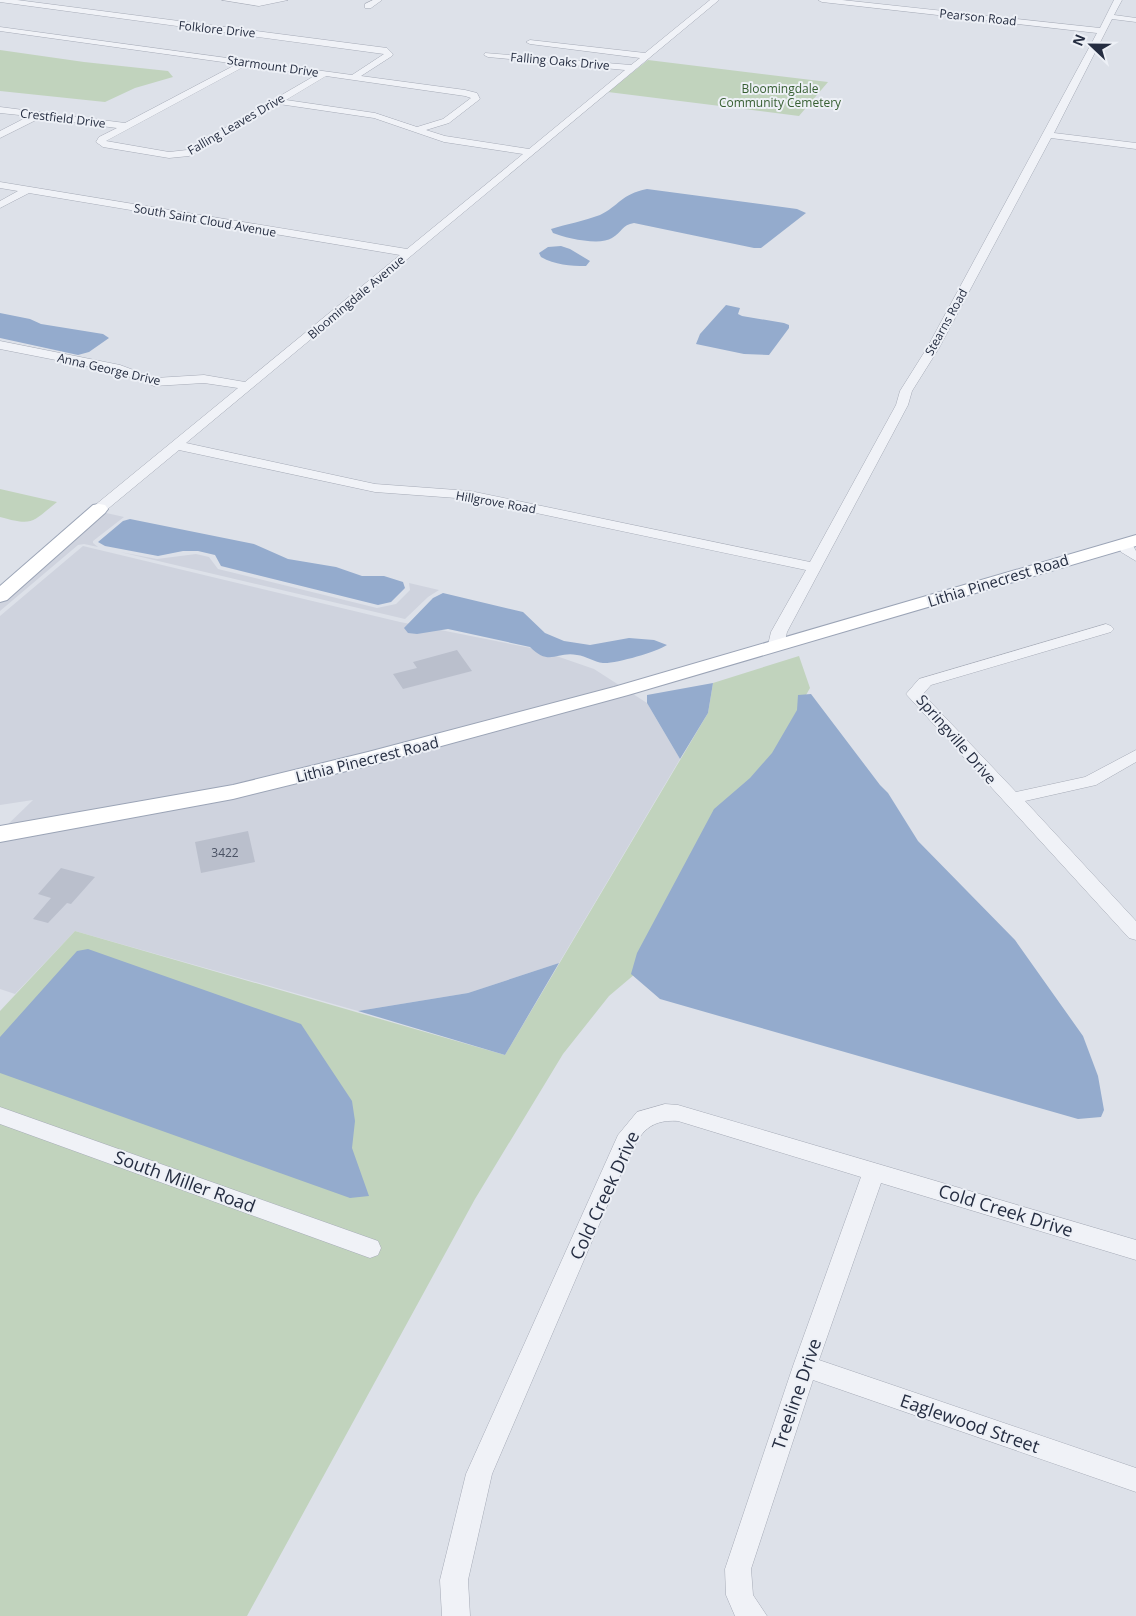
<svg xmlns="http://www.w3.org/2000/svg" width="1136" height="1616" font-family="'Open Sans',sans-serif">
  <rect width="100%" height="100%" fill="#dde1e9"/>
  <path fill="#cfd3de" d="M102,512L124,517L93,541V543L98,547L84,544L78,545L0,611V603Z
    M83,546L400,622L536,649L594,669L647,703L680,759L559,963L468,993L358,1011L75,931L15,994L0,989V832L33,800L0,805V616Z
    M120,552L157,559L196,554L209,557L218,569L377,608L396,604L410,590L409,583L439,590L428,597L405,619Z"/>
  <path fill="#c1d3bd" d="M0,50L84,62L168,71L173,77L135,88L105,102L0,91Z
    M648,60L828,82L799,116L608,92Z
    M0,489L57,502C31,523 33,526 0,517Z
    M799,656L810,688L772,755L635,974L609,996L563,1054L475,1199L247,1616H0V1011L75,931L505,1055L708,713L713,683Z"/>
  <path fill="#94abcd" d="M647,189L797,209L806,213L761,248H754L634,223C622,225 622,232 612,238C600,246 565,238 553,233L551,229C567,224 584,221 600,215C619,206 621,194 647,189Z
    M561,246L570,249L590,261L586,266C570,266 555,265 541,257L539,253L548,247Z
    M726,305L740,308L738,314L742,316L784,323L789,325V328L769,355L744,354L696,344L700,334Z
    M0,313L30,319L41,324L103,334L109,338L89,352L78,355L0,338Z
    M130,519L254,544L288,559L336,567L362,576H384L403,582L405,588L391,602L378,605L221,566L215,555L198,551H183L158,556L105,546L98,542L123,521Z
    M443,593L523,612L545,633L564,641L590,645L629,638L654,640L667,645C656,652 615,664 603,663C594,662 586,656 577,655C556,651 550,667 530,647L448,629L417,634L408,633L404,628L433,598Z
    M713,683L708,713L680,759L647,703V695Z
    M811,694L880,785L888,793L918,841L1015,940L1083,1036L1098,1076L1104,1110L1101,1117L1078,1119L660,999L631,974L637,953L714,809L750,778L772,753L797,710L798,695Z
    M88,949L301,1024L352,1101L355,1121L352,1148L369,1196L350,1198L0,1073V1037L77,951Z
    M559,963L505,1055L358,1011L468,993Z"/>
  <path fill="#babfcc" d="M457,650L472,671L403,689L393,674L417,668L413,662Z
    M248,831L255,862L201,873L195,842Z
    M61,868L95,877L71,904L67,903L48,923L33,919L51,898L38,894Z"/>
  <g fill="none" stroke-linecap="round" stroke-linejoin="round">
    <defs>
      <path id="minor" d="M0,0H17L387,48L393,54L392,56L361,76L465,90L477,93L480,99L449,123L426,130L445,136L529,149L625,70L488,57L484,55L485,53L631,65L640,58L530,44L526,42L530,40L645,53L710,0H719L186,443L375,484L470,491L810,562L896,405L900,391L927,348L1097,33L822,2L818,0H842L1100,28L1114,0H1122L1114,15L1136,18V22L1112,19L1054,133L1136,143V149L1051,138L939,348L912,391L908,405L787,632L784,645L776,650L768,645L771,632L806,570L470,499L375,492L179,450L104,512H94L92,509L94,506L238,388L204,383L154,386L117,372L0,349V341L120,365L155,378L204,375L245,382L400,255L29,193L0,208V201L18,191L0,188V182L407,249L523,154L444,142L374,118L279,104L189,156L169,158L103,147L96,142L99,137L117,128L40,118L0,138V131L29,116L0,113V107L125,123L237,64L0,31V27L352,75L384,54L0,2ZM247,65L316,75L187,150L169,152L106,141ZM326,76L465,96L471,98L443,119L417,127L375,113L286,100Z
        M222,0H288L259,6Z
        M373,0H382L371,8H365V4Z
        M1125,539L1130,540L1136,551V561L1121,552L1118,543Z
        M1106,624L1111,626L1114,629L1111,632L931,685L923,694L1016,792L1085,777L1136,750V762L1096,785L1025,801L1136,921V940L1129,938L906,694L919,679Z
        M665,1104L678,1105L1136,1240V1260L881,1183L819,1360L1136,1468V1492L813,1380L751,1569L753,1595L767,1616H735L726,1595L725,1569L793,1366L861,1177L678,1121C646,1119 639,1136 626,1162L492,1474L468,1580L470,1616H442L440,1580L466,1474L618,1135L637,1112Z
        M0,1107L378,1241L381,1248L378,1255L370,1258L0,1124Z"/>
      <path id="major" d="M99,504L105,505L108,509L105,513L7,600L0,602V586L93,505Z
        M1136,535V546L628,695L379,763L233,799L0,842V826L233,785L368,752L614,687Z"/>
    </defs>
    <use href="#minor" stroke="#a6abb7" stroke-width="1"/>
    <use href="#major" stroke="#9ba4b6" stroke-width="2"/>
    <use href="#minor" fill="#f0f2f7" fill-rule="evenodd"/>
    <use href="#major" fill="#fff" fill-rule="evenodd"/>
  </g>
  <g text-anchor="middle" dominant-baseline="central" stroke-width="4" stroke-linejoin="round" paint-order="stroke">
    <g font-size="12" fill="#252d41" stroke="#edf0f6">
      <text transform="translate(978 17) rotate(6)">Pearson Road</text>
      <text transform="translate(217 29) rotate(6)">Folklore Drive</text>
      <text transform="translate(560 61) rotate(5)">Falling Oaks Drive</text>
      <text transform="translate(273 66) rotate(8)">Starmount Drive</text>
      <text transform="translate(63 118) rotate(7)">Crestfield Drive</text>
      <text transform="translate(236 124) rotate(-30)">Falling Leaves Drive</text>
      <text transform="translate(205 220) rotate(10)">South Saint Cloud Avenue</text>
      <text transform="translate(356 297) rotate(-40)">Bloomingdale Avenue</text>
      <text transform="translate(946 322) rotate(-61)">Stearns Road</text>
      <text transform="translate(109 369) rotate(13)">Anna George Drive</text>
      <text transform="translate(496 502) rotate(10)">Hillgrove Road</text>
    </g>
    <g font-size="12" fill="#365e31" stroke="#edf0f6">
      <text x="780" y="88">Bloomingdale<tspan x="780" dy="14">Community Cemetery</tspan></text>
    </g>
    <g font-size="12" fill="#4a5264">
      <text x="225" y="852">3422</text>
    </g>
    <g font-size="15" fill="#252d41" stroke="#edf0f6">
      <text transform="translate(998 580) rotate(-17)">Lithia Pinecrest Road</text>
      <text transform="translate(957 739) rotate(49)">Springville Drive</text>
      <text transform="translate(367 759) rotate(-14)">Lithia Pinecrest Road</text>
    </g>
    <g font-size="18" fill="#252d41" stroke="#edf0f6">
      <text transform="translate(185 1181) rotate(20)">South Miller Road</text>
      <text transform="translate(604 1195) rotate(-65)">Cold Creek Drive</text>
      <text transform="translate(1006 1210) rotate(17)">Cold Creek Drive</text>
      <text transform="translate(796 1394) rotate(-71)">Treeline Drive</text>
      <text transform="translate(970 1423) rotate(19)">Eaglewood Street</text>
    </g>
  </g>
  <g transform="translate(1091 45) rotate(292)" stroke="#edf0f6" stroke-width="4" paint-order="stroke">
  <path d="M0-4L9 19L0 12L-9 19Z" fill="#252d41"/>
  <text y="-8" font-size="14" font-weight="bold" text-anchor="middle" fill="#252d41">N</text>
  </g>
</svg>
